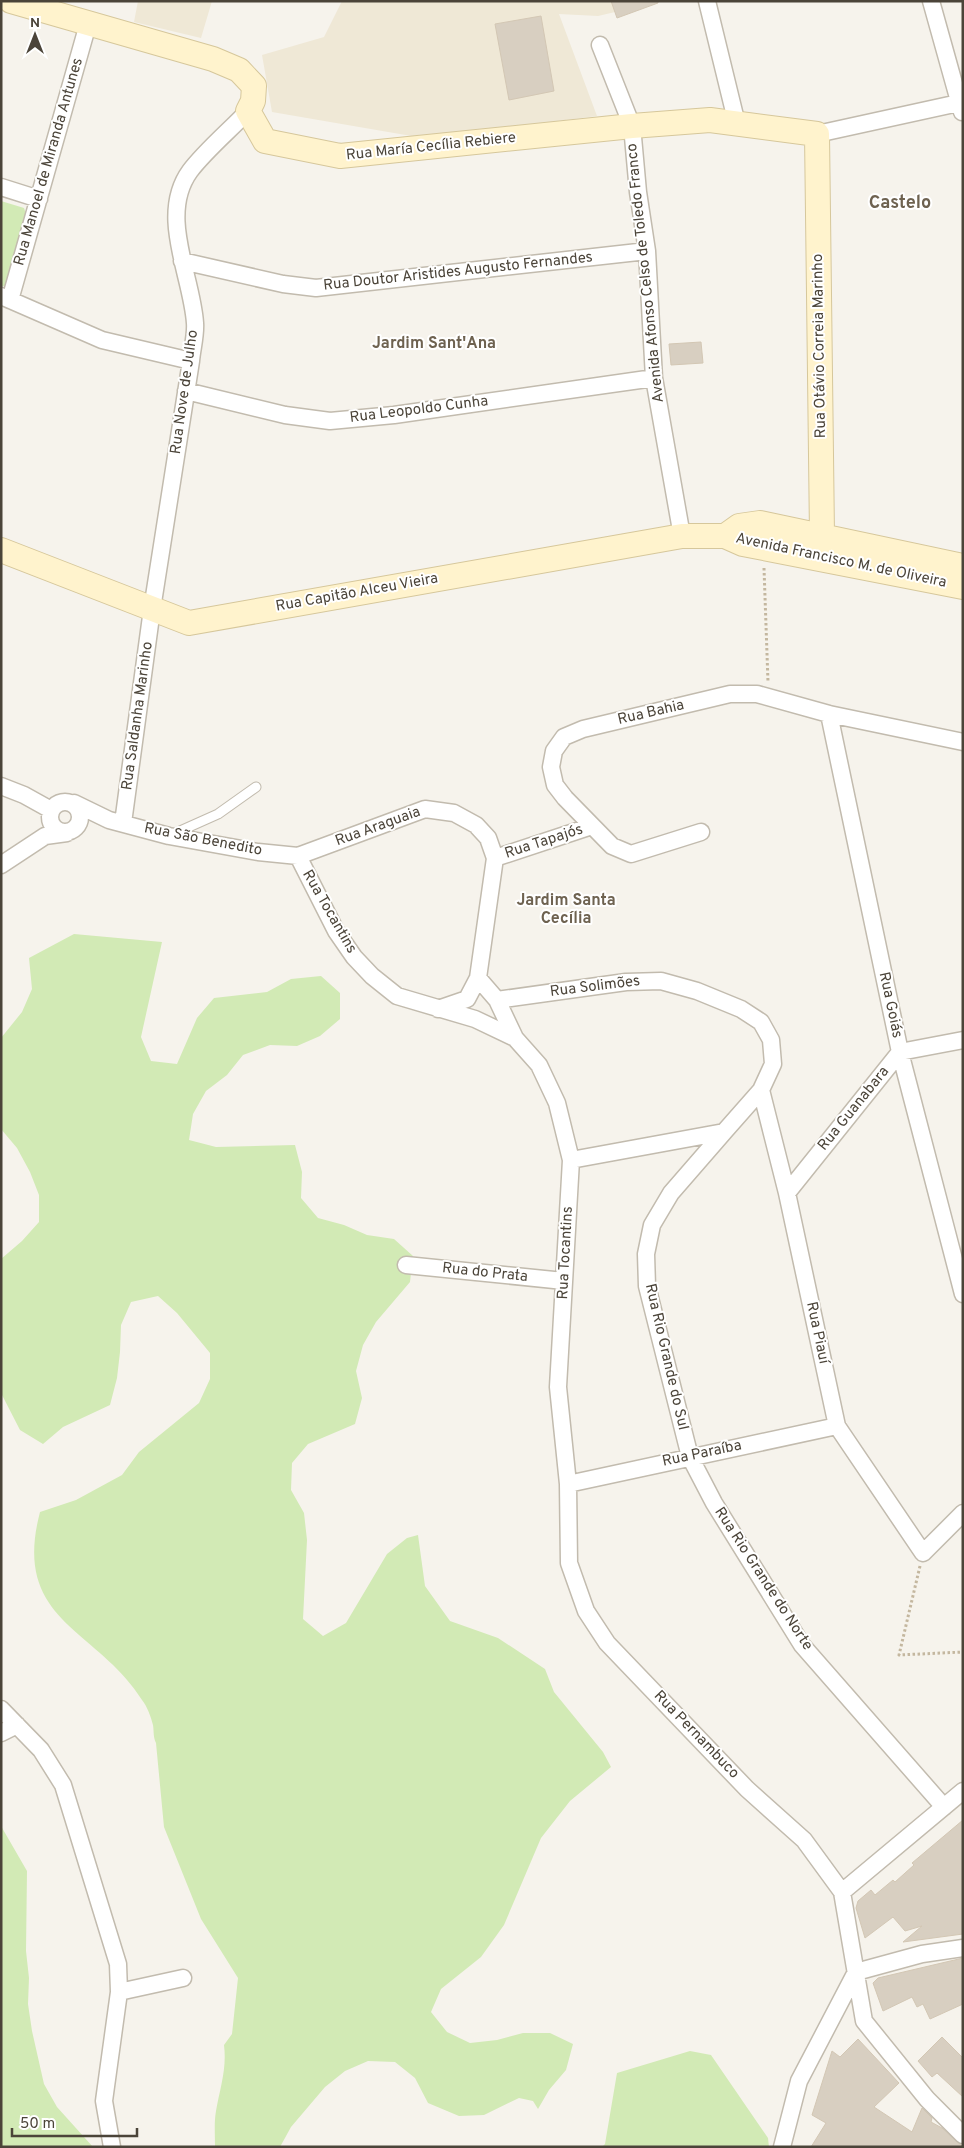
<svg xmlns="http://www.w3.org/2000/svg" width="964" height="2148" font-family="Overpass,sans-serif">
  <rect width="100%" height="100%" fill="#f6f3ec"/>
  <path fill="#efe8d6" d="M138,1H212L201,38L134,22Z
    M342,1H662L598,16L559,14L597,116L423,138L272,112L262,55L324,37Z"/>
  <path fill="#d2eab5" d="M1,201L24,208L26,214L7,285L1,287Z
    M74,934L162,942L141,1037L151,1061L177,1064L197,1018L214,998L267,992L291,979L321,976L340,993V1019L320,1036L297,1046L270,1045L243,1055L227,1075L206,1091L193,1114L189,1140L216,1147L295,1145L302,1172L301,1198L318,1218L344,1225L367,1235L394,1239L413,1256L410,1282L376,1322L363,1345L356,1371L362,1398L355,1424L308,1444L292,1463L291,1490L304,1513L307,1540L303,1619L323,1636L346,1623L387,1554L407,1538L418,1535L425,1586L450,1621L498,1638L545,1669L554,1692L603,1752L611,1767L570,1801L541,1838L504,1925L481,1957L441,1989L431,2012L447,2032L470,2043L497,2040L523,2033H550L573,2044L566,2070L549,2090L538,2109L533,2101L519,2098L484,2115L459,2116L428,2103L415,2078L395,2062L368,2061L345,2071L325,2087L291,2127L280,2147H215C215,2135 214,2122 216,2111C220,2088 227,2069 224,2045L232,2034L238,1978L201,1919L164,1827L156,1743C153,1737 154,1731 153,1725C151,1717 147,1706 142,1700C97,1628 11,1622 40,1512L76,1500L122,1475L139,1452L199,1403L210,1379V1353L177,1313L158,1296L131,1302L121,1325L120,1352L117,1378L110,1405L63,1427L43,1444L20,1430L1,1393V1259L22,1241L39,1222V1195L30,1172L17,1148L1,1129V1038L22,1012L32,989L29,958Z
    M1,1826L27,1871L26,1951L29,1978L28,2004L32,2031L44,2084L57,2107L93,2147H1Z
    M690,2051L711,2055L768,2138L769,2147H602L605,2144L617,2073Z"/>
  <path fill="#d8cfc1" stroke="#d3c7b4" d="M611,1H658V3L617,18Z
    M541,16L554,91L509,100L495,24Z
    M701,342L703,363L671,365L669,344Z
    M963,1820V1934L903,1942L922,1926L905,1931L893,1917L865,1938L856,1908L858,1901L871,1890L875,1895L893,1880L895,1882L914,1865L912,1863Z
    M963,1958V2004L930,2019L923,2004L917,2007L912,1997L883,2011L873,1983L878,1978Z
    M942,2037L963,2058V2097L937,2073L932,2077L918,2061Z
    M858,2039L899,2083L874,2107L912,2132L922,2108L932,2118L931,2122L942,2128L963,2147H811L826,2123L812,2115L832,2051L840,2057Z"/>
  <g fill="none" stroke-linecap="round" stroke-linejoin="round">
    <defs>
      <path id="lane" d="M171,835L218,814L256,787"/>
      <path id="street" d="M707,1L737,124
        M931,1L962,112
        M600,45L632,126L638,192L647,251L654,378L682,536
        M817,134L963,102
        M1,187L39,199
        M182,261L283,284L316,288L647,251
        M1,296L102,340L191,361
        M10,300L88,24
        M186,391L285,415L330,421L394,415L654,378
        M829,714L900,1052L963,1294
        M1,786L24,795L51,810
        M50 817a15 15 0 1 1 30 0a15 15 0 1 1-30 0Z
        M74,803L109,820L169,836L258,852L298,856L425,809L454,813L476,825L488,838L495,858L478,978L467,999L438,1009
        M123,823L152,609L191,361C192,349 196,335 195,323C192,276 158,215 190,171C205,151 230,130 248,111
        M701,832L631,854L612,846L565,798L555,785L551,767L554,751L564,737L583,729L730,694H757L829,714L963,742
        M298,856L336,931L354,957L372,976L397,996L475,1019L515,1038
        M495,858L592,826
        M1,865L45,836L67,833
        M478,978L497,1000L515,1038L539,1065L557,1103L571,1160L558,1387L568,1484L569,1563L586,1611L607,1643L747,1789L804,1840L842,1892L864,2021L927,2099L963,2135
        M497,1000L626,982L661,981L697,991L741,1009L761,1022L771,1040L773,1064L761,1090L724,1132L571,1160
        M761,1090L787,1193L837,1426L923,1553L963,1513
        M724,1132L671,1193L652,1225L646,1254L647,1286L690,1457L714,1503L802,1645L944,1807
        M787,1193L900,1052L963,1040
        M406,1265L564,1281
        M568,1484L837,1426
        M1,1709L41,1750L63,1785L118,1964L119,1992L104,2101L112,2147
        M1,1733L17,1725
        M842,1892L963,1791
        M119,1992L183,1978
        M782,2147L799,2081L856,1972L922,1954L963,1948"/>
      <path id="secondary" d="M11,1L213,59L239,70L254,86L253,101L248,111L265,141L340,156L632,126L710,120L817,134L822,535L819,558
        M725,536L739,526L760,523L963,566
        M1,550L189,623L682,536H725L743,544L963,587"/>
    </defs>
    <use href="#lane" stroke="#c2bbae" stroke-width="11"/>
    <use href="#street" stroke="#c2bbae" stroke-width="19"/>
    <use href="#secondary" stroke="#d6c79b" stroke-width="26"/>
    <path stroke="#c4b79f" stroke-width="3" stroke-dasharray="2.5 2.5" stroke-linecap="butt" d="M764,568L768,682
      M920,1566L899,1655L963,1652"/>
    <use href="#lane" stroke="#fff" stroke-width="9"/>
    <use href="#street" stroke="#fff" stroke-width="16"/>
    <use href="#secondary" stroke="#fff3cd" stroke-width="24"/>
  </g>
  <g text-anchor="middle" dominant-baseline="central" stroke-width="4" stroke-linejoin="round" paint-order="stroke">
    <g font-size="15" fill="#4b4439" stroke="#fff">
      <text transform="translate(431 147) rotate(-6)">Rua María Cecília Rebiere</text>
      <text transform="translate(49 162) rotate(-74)">Rua Manoel de Miranda Antunes</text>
      <text transform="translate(458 272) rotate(-6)">Rua Doutor Aristides Augusto Fernandes</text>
      <text transform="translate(646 273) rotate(-96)">Avenida Afonso Celso de Toledo Franco</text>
      <text transform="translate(820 346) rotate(-91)">Rua Otávio Correia Marinho</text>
      <text transform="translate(185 392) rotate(-82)">Rua Nove de Julho</text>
      <text transform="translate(419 410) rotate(-7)">Rua Leopoldo Cunha</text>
      <text transform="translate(841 561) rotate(12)">Avenida Francisco M. de Oliveira</text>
      <text transform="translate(357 593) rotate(-10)">Rua Capitão Alceu Vieira</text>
      <text transform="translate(651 713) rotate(-13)">Rua Bahia</text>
      <text transform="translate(138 716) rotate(-82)">Rua Saldanha Marinho</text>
      <text transform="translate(378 827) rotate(-20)">Rua Araguaia</text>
      <text transform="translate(203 840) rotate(11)">Rua São Benedito</text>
      <text transform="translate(544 842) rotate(-18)">Rua Tapajós</text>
      <text transform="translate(329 912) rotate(60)">Rua Tocantins</text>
      <text transform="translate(595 987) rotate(-7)">Rua Solimões</text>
      <text transform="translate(890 1005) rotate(78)">Rua Goiás</text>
      <text transform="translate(854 1109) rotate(-51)">Rua Guanabara</text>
      <text transform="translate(566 1253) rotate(-87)">Rua Tocantins</text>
      <text transform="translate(485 1273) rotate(6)">Rua do Prata</text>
      <text transform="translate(817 1333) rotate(78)">Rua Piauí</text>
      <text transform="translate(666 1357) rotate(77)">Rua Rio Grande do Sul</text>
      <text transform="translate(702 1454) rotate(-12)">Rua Paraíba</text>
      <text transform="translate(763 1579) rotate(57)">Rua Rio Grande do Norte</text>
      <text transform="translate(696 1735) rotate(46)">Rua Pernambuco</text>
    </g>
    <g font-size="16" font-weight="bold" fill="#6e6250" stroke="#fff">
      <text x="434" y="344">Jardim Sant'Ana</text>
      <text x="566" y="901">Jardim Santa<tspan x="566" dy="18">Cecília</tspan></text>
    </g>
    <g font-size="18" font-weight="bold" fill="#6e6250" stroke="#fff">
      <text x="900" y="203">Castelo</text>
    </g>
  </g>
  <rect width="964" height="2148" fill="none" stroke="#4b4439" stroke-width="5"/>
  <g transform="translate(35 35)" stroke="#ffffff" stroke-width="4" paint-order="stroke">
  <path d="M0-4L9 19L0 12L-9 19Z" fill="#4b4439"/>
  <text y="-8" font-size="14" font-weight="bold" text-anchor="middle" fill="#4b4439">N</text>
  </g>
  <path d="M12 2128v8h125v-8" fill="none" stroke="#4b4439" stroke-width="2.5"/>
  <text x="20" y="2128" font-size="15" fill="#4b4439" stroke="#ffffff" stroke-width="4" paint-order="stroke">50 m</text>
</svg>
